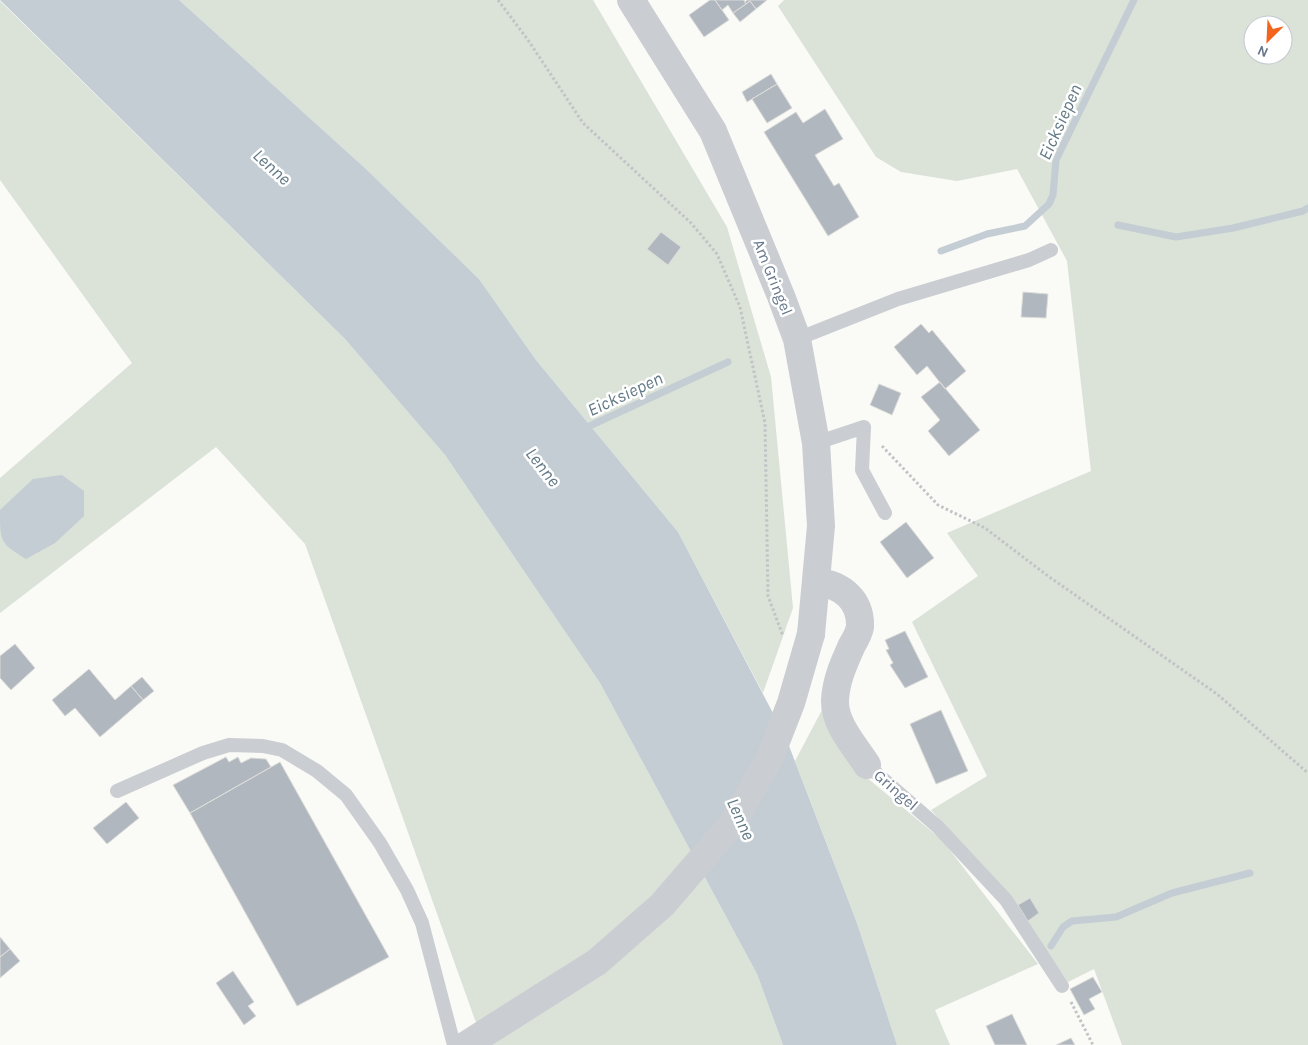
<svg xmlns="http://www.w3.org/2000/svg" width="1308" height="1045" font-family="Karla,sans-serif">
  <rect width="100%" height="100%" fill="#fafaf7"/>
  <path fill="#dbe2d8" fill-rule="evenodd" d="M179,0H593L727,227L771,377L793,608L763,693L678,532L536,360L479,279L366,169Z
    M784,0H1308V1045H1122L1094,969L1068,982L1003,889L931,810L987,776L912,622L978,576L947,533L1091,471L1067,261L1017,169L957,181L901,172L876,157L778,6ZM1253,25H1283V55H1253Z
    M0,1L345,339L445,455L600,683L757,974L783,1045H490L475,1020L305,544L216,447L0,613V478L132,363L0,180Z
    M823,708L860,772L942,840L1038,964L935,1010L950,1045H897L857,923L795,761Z"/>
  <path fill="#c3cdd3" d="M0,0H179L366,169L479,279L536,360L678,532L786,738L857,923L897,1045H783L757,974L600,683L445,455L345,339Z
    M62,475L84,491V516L55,543L26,559C0,543 0,542 0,510L33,479Z"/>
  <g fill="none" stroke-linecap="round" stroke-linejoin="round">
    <path stroke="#c3cdd3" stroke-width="7" d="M1118,225L1176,237L1233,228L1303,211L1308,208
      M941,251L987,234L1025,226L1049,204L1053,195L1056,160L1134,0
      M583,429L728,362
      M1051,946L1063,927L1072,921L1116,917L1172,893L1250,873"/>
  </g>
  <path fill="#b0b7bf" stroke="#dcdcd9" d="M710,0H715L729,20L704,37L689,15Z
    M715,0H744L746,4L733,13L728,5L722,10Z
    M747,0H767L756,9L750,1L746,4L745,2Z
    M750,1L756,9L740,22L733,13Z
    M771,74L777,84L747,102L742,92Z
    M777,84L792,108L767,123L752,99Z
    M825,109L843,139L815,155L834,186L839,183L859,217L828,236L764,132L796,112L803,123Z
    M661,232L681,247L668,265L647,249Z
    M1023,292L1048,294L1046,318L1021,317Z
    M921,324L929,333L932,330L966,371L945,389L927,366L917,375L894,347Z
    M940,382L980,430L949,456L928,431L940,420L921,397Z
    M879,384L901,393L892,415L870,405Z
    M906,522L934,558L907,578L880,542Z
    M905,631L928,677L905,688L890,665L893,663L886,650L889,649L885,640Z
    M15,644L35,668L11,690L0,678V656Z
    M89,669L115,700L131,686L143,700L100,737L75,708L65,716L52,700Z
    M142,677L154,691L143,700L131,686Z
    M941,710L968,771L936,784L910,724Z
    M226,757L229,762L238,757L241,763L251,758L266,759L271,767L190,813L173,785Z
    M280,762L389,957L297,1006L190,813Z
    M126,802L139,818L107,844L93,828Z
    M1030,898L1039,913L1028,921L1018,905Z
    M0,937L10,949L0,957Z
    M10,949L20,961L0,978V957Z
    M233,971L254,1002L248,1006L256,1016L244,1025L216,983Z
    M1093,977L1102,992L1089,999L1095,1009L1084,1015L1070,989Z
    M1012,1014L1027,1045H995L986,1026Z
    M1071,1038L1075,1045H1056Z"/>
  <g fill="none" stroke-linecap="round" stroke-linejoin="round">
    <path stroke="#c1c4c6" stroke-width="3" stroke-dasharray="2.5 2.5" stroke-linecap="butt" d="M498,0L528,40L583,123L691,223L717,254L740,307L765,423L768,596L783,636
      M882,446L938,505L985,528L1048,576L1217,694L1308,773
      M1071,1002L1093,1045"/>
    <path stroke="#cacdd1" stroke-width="14" d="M797,339L898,299L1029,260L1051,250
      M816,443L864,427L862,470L885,513
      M867,765L938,827L1006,900L1062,986
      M117,791L203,753L229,745L263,746L282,750L317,771L346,795L380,843L407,890L422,923L454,1045"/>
    <path stroke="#cacdd1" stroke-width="28" d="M818,582C842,585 861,600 860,627C859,633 855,640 852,645C844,663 836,680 835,700C834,724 855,746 867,765"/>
    <path stroke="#cacdd1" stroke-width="28" d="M631,0L713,131L781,296L797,339L816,443L821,526L811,634
      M466,1045L496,1026"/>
    <path stroke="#cacdd1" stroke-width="28" d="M496,1026L597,962L662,905L732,824L770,757L791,703L811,634"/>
  </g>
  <g text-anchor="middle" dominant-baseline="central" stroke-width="5" stroke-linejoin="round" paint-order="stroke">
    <g font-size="16" fill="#66778b" stroke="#fff">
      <text transform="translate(773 277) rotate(68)">Am Gringel</text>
      <text transform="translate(896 790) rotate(41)">Gringel</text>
    </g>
    <g font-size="18" font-style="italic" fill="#627986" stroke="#fff">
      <text transform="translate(1060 122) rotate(-66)">Eicksiepen</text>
      <text transform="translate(272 167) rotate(42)">Lenne</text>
      <text transform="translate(625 394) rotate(-25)">Eicksiepen</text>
      <text transform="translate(543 467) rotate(52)">Lenne</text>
      <text transform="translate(741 819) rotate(66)">Lenne</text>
    </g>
  </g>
  <g transform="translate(1268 40) rotate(204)"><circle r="24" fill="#ffffff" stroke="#c2c9d1"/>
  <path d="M0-4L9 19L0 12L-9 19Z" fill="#f4641d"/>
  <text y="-8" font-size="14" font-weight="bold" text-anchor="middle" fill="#66778b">N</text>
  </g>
</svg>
